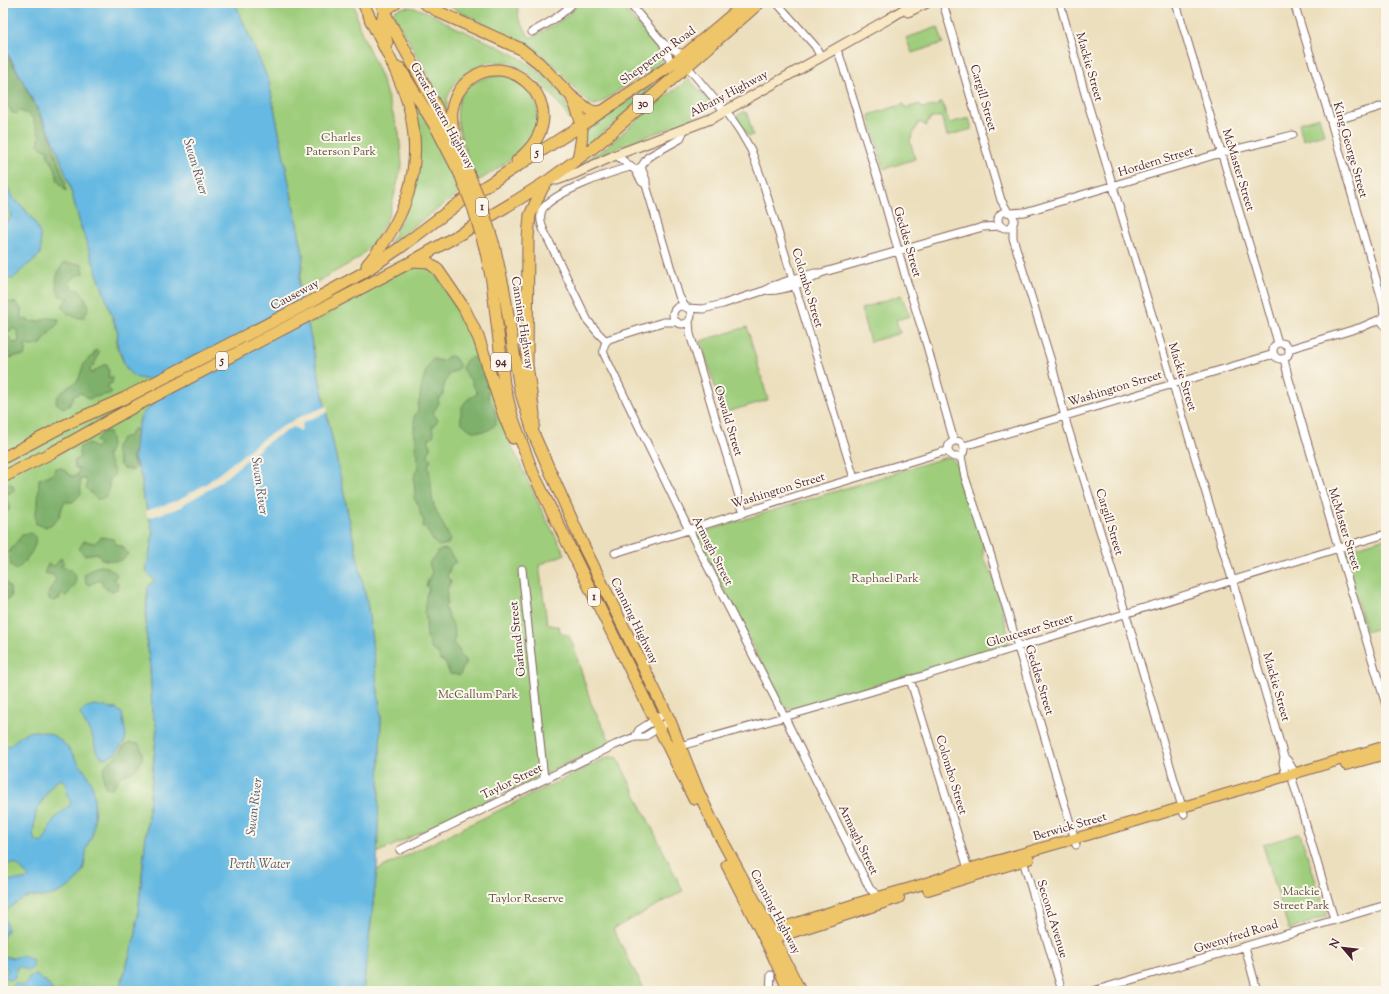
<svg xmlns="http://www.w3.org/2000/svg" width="1389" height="994" font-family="'Sorts Mill Goudy',serif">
  <rect width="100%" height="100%" fill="#fbf7ec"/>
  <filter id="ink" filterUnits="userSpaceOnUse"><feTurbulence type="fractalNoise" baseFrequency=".025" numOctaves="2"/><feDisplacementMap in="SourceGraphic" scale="8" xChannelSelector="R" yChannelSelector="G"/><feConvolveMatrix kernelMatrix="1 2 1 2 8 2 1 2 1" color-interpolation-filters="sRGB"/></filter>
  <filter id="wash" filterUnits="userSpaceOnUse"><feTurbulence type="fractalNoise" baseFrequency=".012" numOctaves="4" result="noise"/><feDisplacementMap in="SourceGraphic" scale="16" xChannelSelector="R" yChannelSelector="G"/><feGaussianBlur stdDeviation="0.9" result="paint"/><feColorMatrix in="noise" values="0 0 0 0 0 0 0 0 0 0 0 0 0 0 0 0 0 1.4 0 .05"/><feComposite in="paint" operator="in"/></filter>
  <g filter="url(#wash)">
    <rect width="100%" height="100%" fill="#ecdfbd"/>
    <path fill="#9ecd7c" stroke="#747654" d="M235,3H354L359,27L381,77L399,133L402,165L389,215L374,243L359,258L299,292C299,279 303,267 303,254L269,82Z
      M442,3H517L519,19L530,38C549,29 566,19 579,3H619L663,53L664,57L662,62L603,101L596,105L591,104L581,96L559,70L536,49Z
      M410,7C429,10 440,20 457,28C496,46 536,59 562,96C566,102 569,111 573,118L570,120L557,101L541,83L526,71L510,63L488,62L468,71L455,82L447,98V119L420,61L392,12L400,8Z
      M938,27L943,43L912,53L906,38Z
      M3,47L15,66L53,139L69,183L81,227L118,333L116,345L127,370L155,380L156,400L141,416L137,430L134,458L142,479V493L148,512L153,533L149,558L147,564V572L154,580L147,595L146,617L147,647L150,665L152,712L157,728L136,933L122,981L118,991H3V276L13,279L26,266L36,259L35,222L22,206L13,198L3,179Z
      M502,75C519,79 527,84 534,100C551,137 504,165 478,181C460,140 433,82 502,75Z
      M669,75L586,148L584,135L586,128Z
      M689,79L712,104C691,124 661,130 635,141C616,148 597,157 579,166L592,155L603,150L652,107Z
      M942,102L949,123L969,118L972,129L947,136L941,116L929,119V122L926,123L927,126L919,122L910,141L915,159L884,169L869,115L904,104L906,108L920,104L921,108L936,106Z
      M418,106L455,177L461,192L389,244L410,203L413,109Z
      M743,112L747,113L753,135L748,136L737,119L738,115Z
      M1319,117L1324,134L1303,140L1299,123Z
      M3,196L8,205L11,217C9,220 7,222 3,221Z
      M418,265L427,266L433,270L464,317L477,342L509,440L542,511L565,554L539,565L547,623L553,626H558L561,633L569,636L573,645L591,703L611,743L377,853L381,717L368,608L308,325L398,272Z
      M901,295L910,316L896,320L900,333L870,342L861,309Z
      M747,327L768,400L723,413L701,341Z
      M947,457L951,458L956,463L981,534L983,544V557L993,576L1009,637V641L1005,647L793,710L785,708L782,705L699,540L698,536L700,533Z
      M1386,538V626L1366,632L1344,558L1346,551L1349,549Z
      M608,757H617L683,891L613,929L645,991H363L377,870Z
      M1300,833L1327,916L1289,930L1263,845Z"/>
    <path fill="#7eb06c" stroke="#64684c" d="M3,49L19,74L52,140L55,153L65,181L66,191L58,181L55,168L47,154L48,150L41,148L38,144L40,137L34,122L33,118L28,114L20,111L17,114L12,113L9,107L4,103L3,99L5,91L3,83Z
      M64,263L82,264L84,273L72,278L69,283L74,289H79L85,297L89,307L84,317C78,318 74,319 71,314L69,315L62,307L66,300L70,298L59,296C55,281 54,276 64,263Z
      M3,299L7,302L17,303L21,309L22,320L26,319L32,322L40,321L47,318L59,319L58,324L50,332L41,344L32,346L24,345L27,351L24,356H15L11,358L9,353L3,349V336L9,337L14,343L19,342L18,332L13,328L9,332L3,328Z
      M95,350L99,352C97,358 95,365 90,369L91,374L103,365H107L109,373L108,377H113L112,383L108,385V388L112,392L109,394L103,395L88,399L85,395L80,393L74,396L69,406L63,408L56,403L57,397L65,389L78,381L84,363L90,357L93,356Z
      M449,356L454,357L460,366L457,370L450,373C445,381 443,387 443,396L438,399L439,403L433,413L438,420L432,428L434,435L428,440L431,446L428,455L431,460L428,466C431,477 431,486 432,496C432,508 446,528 450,539L448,544L439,546C430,541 430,531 423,526L424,519L421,517L419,506L414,498C417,486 410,480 418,467C416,460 420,455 415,449L416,439L414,432V417L418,410C417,405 420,400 420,395C422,383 425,369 433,359L442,361Z
      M476,357L480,360L491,387C484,395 491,401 495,409C494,413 497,417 496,422C494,431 479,434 471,430C468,429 464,424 461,422C460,406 463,401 477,394L475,388L472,385V382L462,369C465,360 467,358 476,357Z
      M134,428L137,433L135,442L137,443L136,448L132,456L136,468L132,471L128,469H123L120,465L115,448L122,438L129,436Z
      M108,431C113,441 112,446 107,456L115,473L109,482V491L105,498L97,499L86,488L87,481L85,479H80L81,494L73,502H64L59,517L55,522L46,527L36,524L35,515L38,504L39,479L53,474L55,468H62L71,476H77L79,469L75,468L74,461L80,457L79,453L80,447L89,443L95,448L99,444L96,441C99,435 102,432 108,431Z
      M7,483L13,485L14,490L6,495V498L9,504V510L3,513V484Z
      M31,533L36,538C35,550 26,562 16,570L11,566L9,552L22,535Z
      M101,537L113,539L116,544L122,546L128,554C121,564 112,561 101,559L98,553L84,555L79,549L84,541L95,543Z
      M447,549L456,562L451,565L447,577L451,581L447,590V602L445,608L453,626L455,636L453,643L460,651L459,655L466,661L460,675L450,674L445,662L440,660L439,654L430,648V642L426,637C427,629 426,623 426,616L424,612C427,603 423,600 429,589L426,585L432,572L429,563L440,550Z
      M61,558L64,563L60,566L70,569L76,576L75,585L66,596L62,594L59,599L53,601L49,599L48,594L56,579L53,575L44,573L48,564L54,566L59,561Z
      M100,566L107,567L116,573L117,576L113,579L118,583L117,589L112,591L107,590L105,586H102V581L99,580L89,585L86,583L84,575L87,572L91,571L93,568Z
      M3,578L10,588L11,597L3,603Z
      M129,743L139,744C144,754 144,761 136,769C132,773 125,774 121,776C118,779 116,785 112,788L105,787C98,755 115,766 123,747Z"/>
    <path fill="#66b9e2" stroke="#586c86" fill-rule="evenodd" d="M3,3H235L269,82L303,254C303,264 300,272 299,282C298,296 305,311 308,325L368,608L381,717L377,870L363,991H118L122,981L136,933L157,728L152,712L150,665L147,647L146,617L148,587L154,580L147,572V564L149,557L153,533L148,512L142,493V479L134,458L137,430L141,416L156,400L155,380C135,379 128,377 122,357C118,345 116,348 118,333L81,227L69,183L53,139L15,66L3,47Z
      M3,179L13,198L22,206L35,222L40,234L41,248L40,254L36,259L26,266L13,279L3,276V221H8L11,217L8,205L3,196Z
      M94,705L116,709L122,713L126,735L125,741L115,754L107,758L101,757L96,751L93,738L80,714L85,708Z
      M32,731C54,731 65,742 76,759C82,768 90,776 93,788C95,799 95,825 92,836C90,840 88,843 87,847C85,856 86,866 81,874C76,882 69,888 60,892C54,895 46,897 40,897C36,897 31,896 28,897C21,899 11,906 7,910C2,917 8,924 7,931L3,937V883L11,880H26L29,877C19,868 19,860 3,866V748L10,745L23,734ZM60,779C70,785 65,785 67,794C67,797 70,800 71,803C67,810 60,812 55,818C49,826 48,837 41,843L35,840L33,835L36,812L49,789L54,783Z
      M3,956L13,958L20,956L26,957L32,960L34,966L29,971L19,966L17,967L14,979L9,980L4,976V974L6,973L8,970L6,967L3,965Z
      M36,975L47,983L53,991H12L11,989L14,984H17L23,986L26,984L29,977Z"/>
    <path fill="#ecdfbd" d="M327,406L328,412L303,422L301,431L293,427L268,442L225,478L210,489L185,503L182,507L148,518L146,511L176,501L206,484L264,438L295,419Z"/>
  </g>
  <g filter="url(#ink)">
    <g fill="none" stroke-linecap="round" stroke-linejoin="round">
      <defs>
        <path id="minor" d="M629,3L663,43L670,60L667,68
          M777,3L815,46L821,57
          M943,3L1001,200L1008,212
          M1060,3L1085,94L1235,589L1284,757L1288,761L1295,773
          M1176,3L1262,287L1278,343
          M1294,3L1331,122L1383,303L1384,316
          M532,32C547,24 561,16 573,3
          M663,43L679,53H687
          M836,49L840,57L880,186L907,282L925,339L954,441
          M687,66L721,107L729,115L740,131L751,150L764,186L854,478
          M1331,122L1386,105
          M616,155L635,170L641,167L648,157L680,139L684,130
          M641,167L646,180V185L679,296L685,307
          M635,170L642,182L646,185
          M998 220a8 8 0 1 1 16 0a8 8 0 1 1-16 0Z
          M1010,213L1025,212L1221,153L1293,135
          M1013,224V238L1051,361L1067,425L1128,621L1184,814
          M766,290C777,293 812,281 821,273
          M673 315a9 9 0 1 1 18 0a9 9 0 1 1-18 0Z
          M687,308L703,309L723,304L766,290L772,286L793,279L815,273H821L983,227L1001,226
          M1384,316L1382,322L1386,327
          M689,321L690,334L744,513
          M677,322H663L609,339C604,343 603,347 604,354L686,524L784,716L870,889L880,897
          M606,341L599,334L588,321L544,231C541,224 539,217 542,210C551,193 611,172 630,167
          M1273 351a8 8 0 1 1 16 0a8 8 0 1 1-16 0Z
          M1289,349L1362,327L1383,318
          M1284,359L1288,376L1341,557L1386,705
          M948 449a8 8 0 1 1 16 0a8 8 0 1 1-16 0Z
          M964,446L1274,354
          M961,456L965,477L991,556L1073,833L1076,845
          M615,553L822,488L942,452H948
          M522,569L544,779
          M910,679L969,872
          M635,737L639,730L666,713
          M680,746C917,682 1150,604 1386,534
          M1284,757L1283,763L1286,776
          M1291,775L1334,919
          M400,850L615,745L635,737H644L670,721
          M1022,857L1062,991
          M1245,947L1257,991
          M770,991L771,975
          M1093,991L1386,905"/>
        <path id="secondary" d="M908,12L927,3
          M549,180H557L576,173L616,155L713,118L890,18L914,3"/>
        <path id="primary" d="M1346,765L1386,754
          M928,890L1029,859
          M765,935L778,929L861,902L917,886L968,869L1133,822L1386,746
          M775,938L899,898"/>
        <path id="trunk" d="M363,3L374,26
          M382,3L384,12C413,64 443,116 467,170
          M424,3L441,13L521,49L539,63L571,96L588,109L594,112L603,111
          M387,42C382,25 377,12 396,3
          M400,68L438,131L460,174
          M572,98C584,123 584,132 578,158
          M458,150C455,137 450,123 452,110C454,97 460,87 470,79C507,50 561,96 537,138C533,146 524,155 517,161
          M494,245L504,290L520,390L534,435L584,547L670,721L698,791L714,825L767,924L800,991
          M485,248L492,281L504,384L512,416L533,473L694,799
          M413,261L428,262L438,270L464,308L479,339L504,416L513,438
          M367,265C405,220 424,171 410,111C403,81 384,47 370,19
          M534,425V414L527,365L528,238L530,215L542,189L546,183
          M3,458L71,422L125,398L312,301L361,274L401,247L459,203L582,125L667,68L687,53L746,3
          M3,477L55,451L128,410L413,261L462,233L519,199L549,180L598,144L759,3
          M727,865L771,951L789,991"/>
      </defs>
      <use href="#minor" stroke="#83625e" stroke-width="9"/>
      <use href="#secondary" stroke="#83625e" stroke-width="11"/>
      <use href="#primary" stroke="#83625e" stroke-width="12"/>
      <use href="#trunk" stroke="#83625e" stroke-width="13"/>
      <use href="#minor" stroke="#fff" stroke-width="7"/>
      <use href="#secondary" stroke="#f8e8c3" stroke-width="9"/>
      <use href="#primary" stroke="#eec569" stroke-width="10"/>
      <use href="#trunk" stroke="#eec569" stroke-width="11"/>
      <defs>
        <path id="trunk-bridge" d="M467,170L480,201L494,245
          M460,174L474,210L485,248"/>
      </defs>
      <use href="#trunk-bridge" stroke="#83625e" stroke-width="13" stroke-linecap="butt"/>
      <use href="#trunk-bridge" stroke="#eec569" stroke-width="11"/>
    </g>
  </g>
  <g text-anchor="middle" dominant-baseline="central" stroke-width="4" stroke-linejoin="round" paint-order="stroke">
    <g fill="#fbf7ec" stroke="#7f6065" stroke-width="1">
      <rect x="633" y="95" width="20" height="18" rx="3"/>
      <rect x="531" y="144" width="12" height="18" rx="3"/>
      <rect x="476" y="198" width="12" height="18" rx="3"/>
      <rect x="216" y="352" width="12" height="18" rx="3"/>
      <rect x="491" y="353" width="20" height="18" rx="3"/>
      <rect x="588" y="588" width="12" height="18" rx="3"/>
    </g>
    <g font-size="11" font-weight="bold" fill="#4a1f2b">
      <text x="643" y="104">30</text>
      <text x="537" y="153">5</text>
      <text x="482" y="207">1</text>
      <text x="222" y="361">5</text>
      <text x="501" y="362">94</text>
      <text x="594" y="597">1</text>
    </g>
    <g font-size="12" fill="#4a1f2b" stroke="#fbf7ec">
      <text transform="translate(658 56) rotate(-36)">Shepperton Road</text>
      <text transform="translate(1089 67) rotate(74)">Mackie Street</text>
      <text transform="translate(729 94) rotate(-28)">Albany Highway</text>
      <text transform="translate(983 98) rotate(74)">Cargill Street</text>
      <text transform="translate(442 116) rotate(61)">Great Eastern Highway</text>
      <text transform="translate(1350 150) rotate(74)">King George Street</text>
      <text transform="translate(1156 162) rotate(-17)">Hordern Street</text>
      <text transform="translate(1238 170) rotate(73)">McMaster Street</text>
      <text transform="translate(907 242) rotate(74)">Geddes Street</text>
      <text transform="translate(807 288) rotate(73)">Colombo Street</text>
      <text transform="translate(295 295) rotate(-28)">Causeway</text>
      <text transform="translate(522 323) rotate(81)">Canning Highway</text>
      <text transform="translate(1182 377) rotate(73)">Mackie Street</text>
      <text transform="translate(1115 389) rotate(-17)">Washington Street</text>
      <text transform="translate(728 421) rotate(73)">Oswald Street</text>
      <text transform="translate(778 491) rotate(-17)">Washington Street</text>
      <text transform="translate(1109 522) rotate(73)">Cargill Street</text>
      <text transform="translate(1344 529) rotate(73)">McMaster Street</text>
      <text transform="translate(712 551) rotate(63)">Armagh Street</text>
      <text transform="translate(634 621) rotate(64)">Canning Highway</text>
      <text transform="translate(1030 631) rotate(-17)">Gloucester Street</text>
      <text transform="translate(518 639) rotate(-96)">Garland Street</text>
      <text transform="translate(1039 680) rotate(73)">Geddes Street</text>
      <text transform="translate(1276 687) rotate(74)">Mackie Street</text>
      <text transform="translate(951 775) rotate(73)">Colombo Street</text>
      <text transform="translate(512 782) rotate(-26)">Taylor Street</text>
      <text transform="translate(1070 827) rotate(-16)">Berwick Street</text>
      <text transform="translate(858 840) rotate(64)">Armagh Street</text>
      <text transform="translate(775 912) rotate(62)">Canning Highway</text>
      <text transform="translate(1052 919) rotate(73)">Second Avenue</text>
      <text transform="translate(1236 937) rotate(-17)">Gwenyfred Road</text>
    </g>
    <g font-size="12" fill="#635343" stroke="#fbf7ec">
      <text x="341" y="138">Charles<tspan x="341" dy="14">Paterson Park</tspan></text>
      <text x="885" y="579">Raphael Park</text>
      <text x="478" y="695">McCallum Park</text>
      <text x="1301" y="892">Mackie<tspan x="1301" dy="14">Street Park</tspan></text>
      <text x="526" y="899">Taylor Reserve</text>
    </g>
    <g font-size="13" font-style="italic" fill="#54556b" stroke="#fbf7ec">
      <text transform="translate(195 167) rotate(73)">Swan River</text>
      <text transform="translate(259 486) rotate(82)">Swan River</text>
      <text transform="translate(255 807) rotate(-83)">Swan River</text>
      <text x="260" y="865">Perth Water</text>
    </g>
  </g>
  <rect width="1389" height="994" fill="none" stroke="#fbf7ec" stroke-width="16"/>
  <g transform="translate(1343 948) rotate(298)" stroke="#fbf7ec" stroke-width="3" paint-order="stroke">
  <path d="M0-3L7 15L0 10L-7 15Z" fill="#4a1f2b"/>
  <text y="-6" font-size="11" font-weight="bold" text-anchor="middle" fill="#4a1f2b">N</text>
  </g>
</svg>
